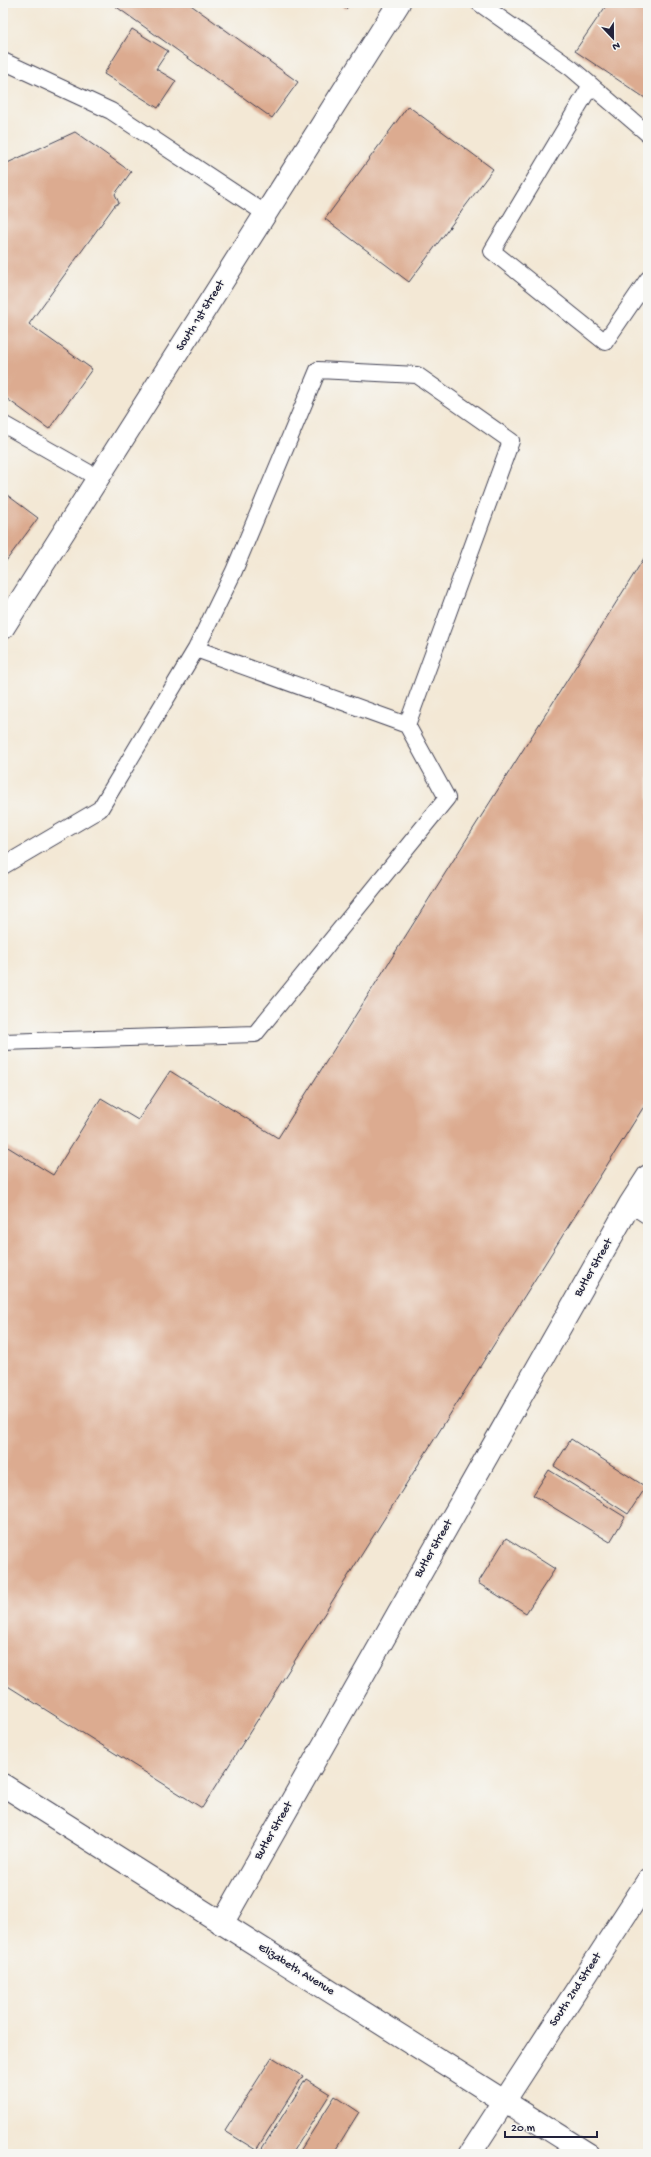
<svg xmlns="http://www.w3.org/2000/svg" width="651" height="2157" font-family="'Gochi Hand',sans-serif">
  <rect width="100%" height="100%" fill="#f6f6f2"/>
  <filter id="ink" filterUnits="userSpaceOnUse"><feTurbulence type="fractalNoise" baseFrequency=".025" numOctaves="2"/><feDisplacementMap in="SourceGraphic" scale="8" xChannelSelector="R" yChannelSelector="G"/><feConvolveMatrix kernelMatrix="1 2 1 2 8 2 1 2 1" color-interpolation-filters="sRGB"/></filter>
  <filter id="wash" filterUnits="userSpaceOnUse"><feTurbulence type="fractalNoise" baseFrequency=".012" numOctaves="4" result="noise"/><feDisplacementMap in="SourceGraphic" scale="16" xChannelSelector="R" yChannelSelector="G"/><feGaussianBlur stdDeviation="0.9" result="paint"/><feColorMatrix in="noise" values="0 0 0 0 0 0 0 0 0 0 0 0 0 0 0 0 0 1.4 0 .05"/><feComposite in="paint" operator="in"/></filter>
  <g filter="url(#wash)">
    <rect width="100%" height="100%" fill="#f3e8d5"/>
    <g id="blocks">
      <path fill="#dcab90" d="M111,3H188L298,82L272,118Z
        M338,3H351L346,9Z
        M608,3H648V100L575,51Z
        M132,29L168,51L156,69L176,81L158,108L104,74Z
        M408,106L493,169L409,282L325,219Z
        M75,132L131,172L115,194L119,203L115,205L29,324L92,369L49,429L3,396V165Z
        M3,492L38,518L3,565Z
        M648,552V1100L202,1808L3,1683V1144L53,1175L101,1098L138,1120L170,1071L278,1138Z
        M571,1439L646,1487L628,1514L554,1466Z
        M549,1470L625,1517L610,1542L533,1495Z
        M506,1538L555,1569L526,1613L478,1583Z
        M272,2057L303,2076L256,2150L225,2131Z
        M306,2079L330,2094L292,2154L259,2153Z
        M335,2096L359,2112L333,2154H298Z"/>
    </g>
  </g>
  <g filter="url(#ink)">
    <use href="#blocks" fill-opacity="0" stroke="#414052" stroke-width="1"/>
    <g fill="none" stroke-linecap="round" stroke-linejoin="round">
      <defs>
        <path id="lane" d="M479,3L571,68L648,134
          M3,61L111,111L266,214
          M591,85L492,251L605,342L648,279
          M3,424L98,478
          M196,649L407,725
          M3,866L100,809L196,649L234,571L318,370L417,375L511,441L407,725L447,798L255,1034L3,1042
          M630,1204L648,1216"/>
        <path id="street" d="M222,1924L630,1204L648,1176
          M470,2154L648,1880"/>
        <path id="secondary" d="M3,628L399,3
          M3,1785L588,2154"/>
      </defs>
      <use href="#lane" stroke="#414052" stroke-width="18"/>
      <use href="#street" stroke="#414052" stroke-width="24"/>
      <use href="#secondary" stroke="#414052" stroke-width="24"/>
      <use href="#lane" stroke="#fff" stroke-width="16"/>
      <use href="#street" stroke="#fff" stroke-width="22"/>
      <use href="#secondary" stroke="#fff" stroke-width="22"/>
    </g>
  </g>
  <g text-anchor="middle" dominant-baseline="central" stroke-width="3" stroke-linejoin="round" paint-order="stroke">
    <g font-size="12" fill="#22223b" stroke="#f6f6f2">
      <text transform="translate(201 316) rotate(-58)">South 1st Street</text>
      <text transform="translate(594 1268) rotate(-60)">Butler Street</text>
      <text transform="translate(434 1549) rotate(-60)">Butler Street</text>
      <text transform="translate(274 1831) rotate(-60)">Butler Street</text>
      <text transform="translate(296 1970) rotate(32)">Elizabeth Avenue</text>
      <text transform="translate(576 1990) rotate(-57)">South 2nd Street</text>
    </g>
  </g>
  <rect width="651" height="2157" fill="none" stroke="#f6f6f2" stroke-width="16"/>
  <g transform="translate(613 38) rotate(158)" stroke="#f6f6f2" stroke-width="3" paint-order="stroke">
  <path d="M0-3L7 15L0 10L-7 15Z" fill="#22223b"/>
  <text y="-6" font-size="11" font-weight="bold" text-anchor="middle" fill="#22223b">N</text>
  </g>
  <path d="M505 2131v6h92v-6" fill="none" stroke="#22223b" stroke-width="2"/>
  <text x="511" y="2131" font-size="12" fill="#22223b" stroke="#f6f6f2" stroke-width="3" paint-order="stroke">20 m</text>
</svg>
